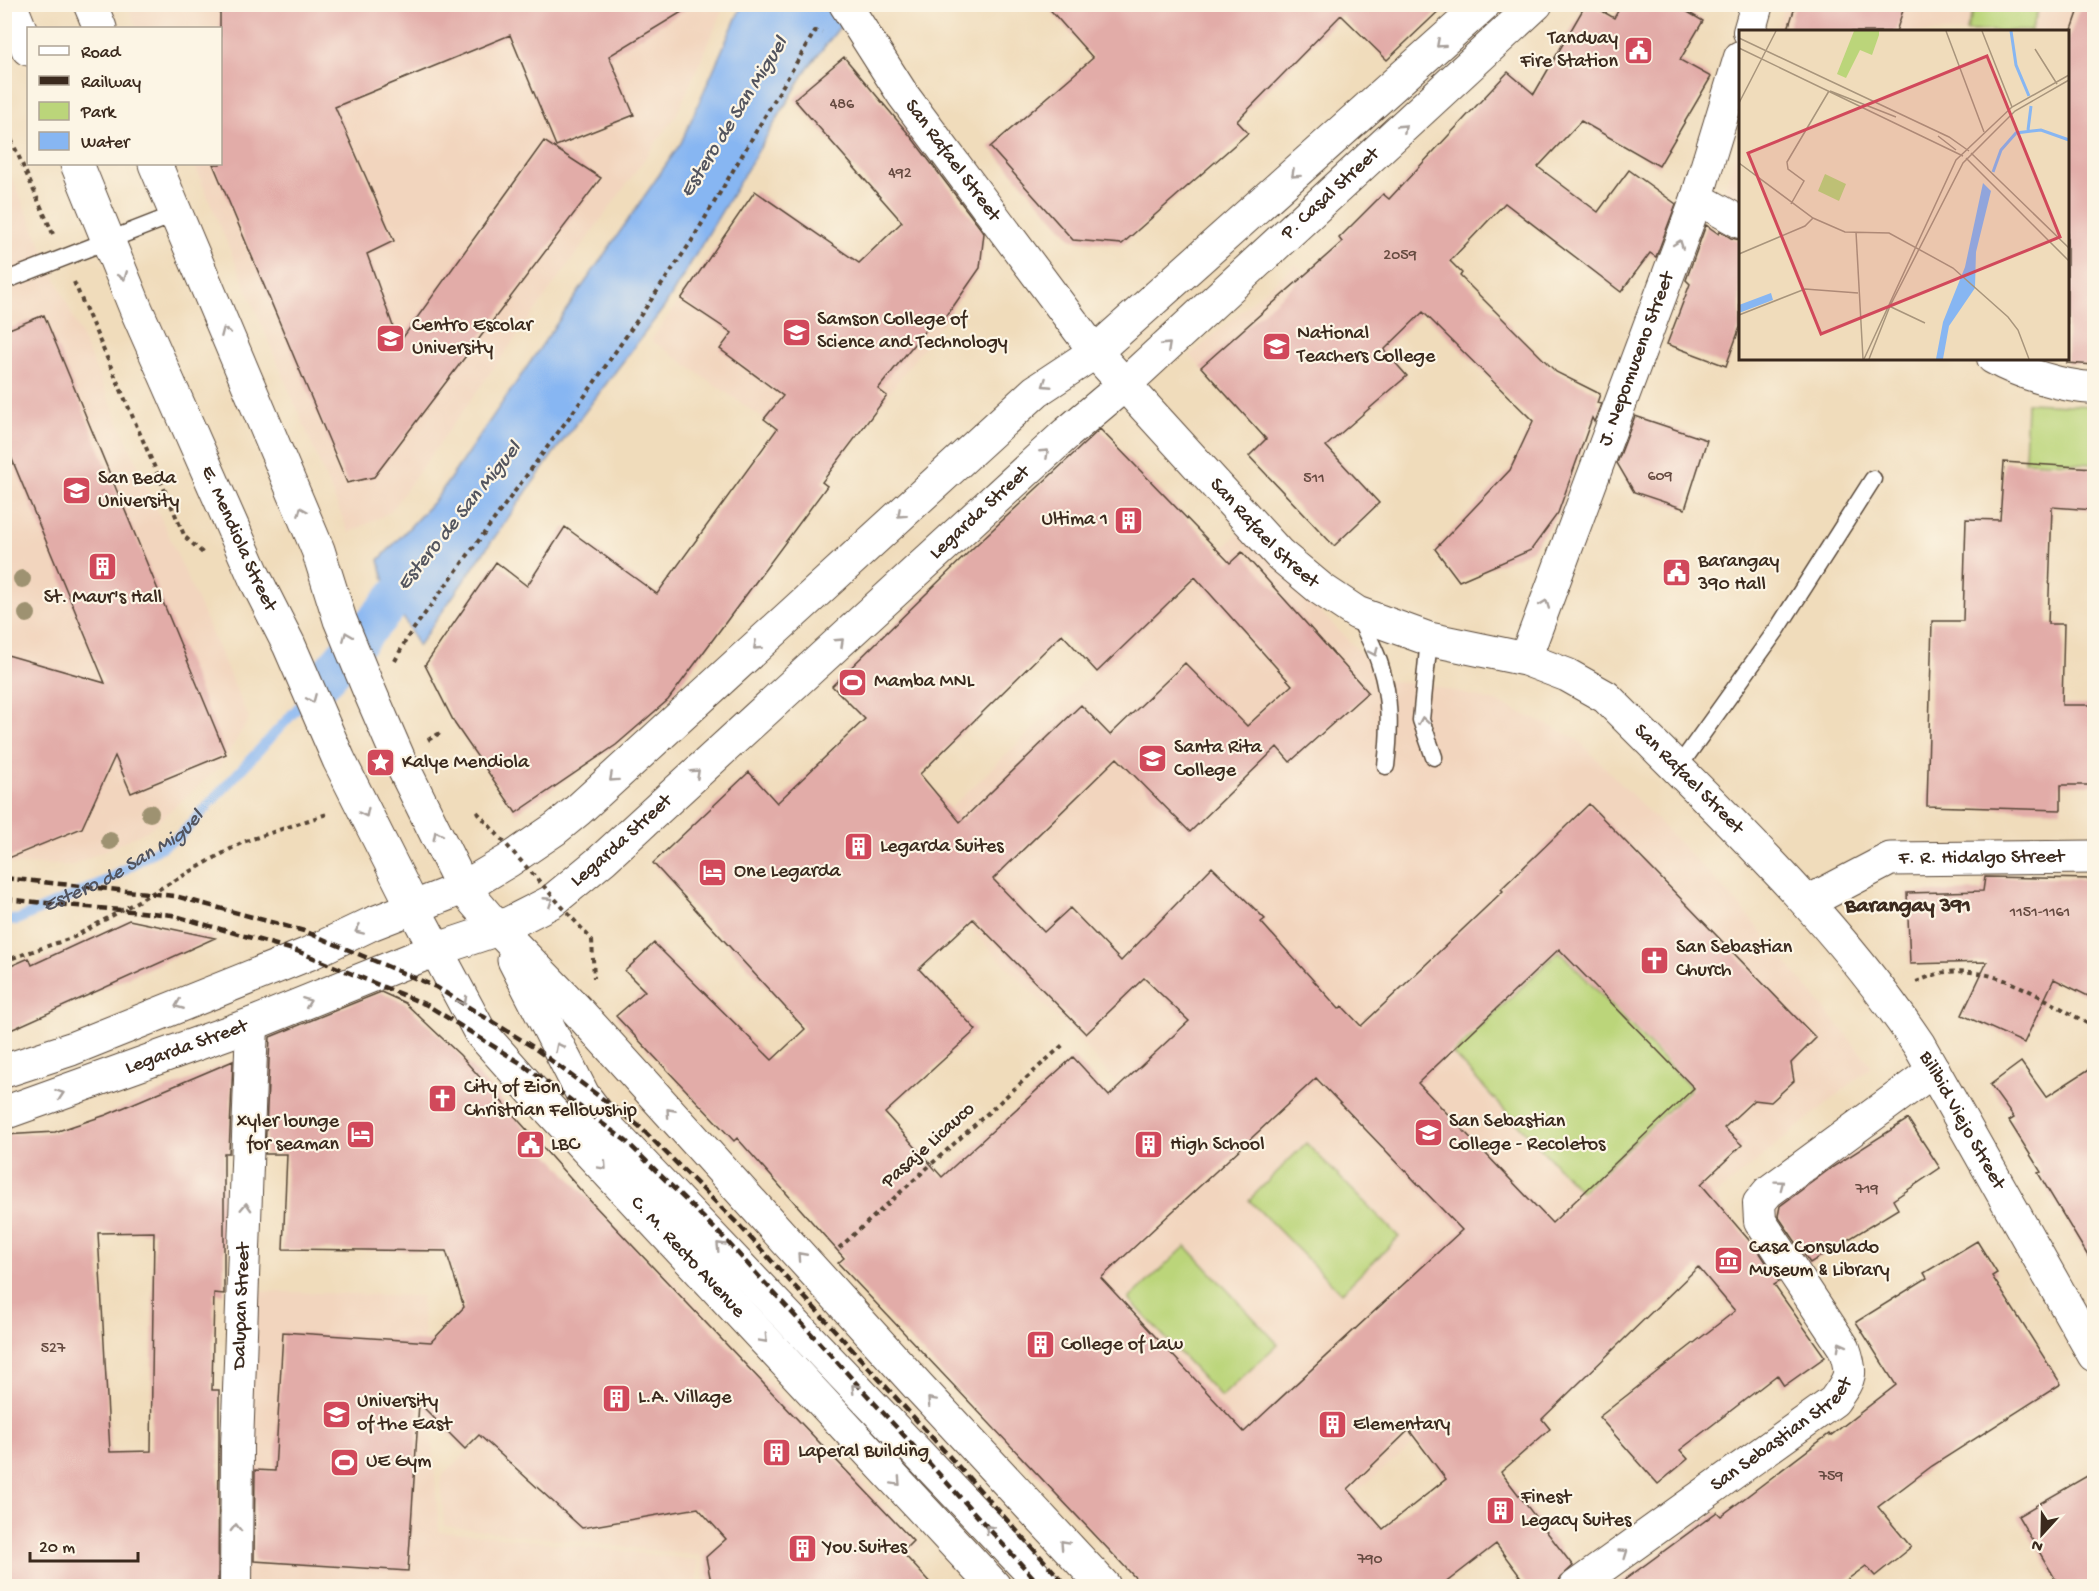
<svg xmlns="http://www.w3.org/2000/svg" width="2099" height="1591" font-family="'Gochi Hand',sans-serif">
  <rect width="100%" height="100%" fill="#fcf5e5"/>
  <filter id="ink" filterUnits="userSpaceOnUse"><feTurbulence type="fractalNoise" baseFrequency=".0167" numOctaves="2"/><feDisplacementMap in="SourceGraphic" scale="12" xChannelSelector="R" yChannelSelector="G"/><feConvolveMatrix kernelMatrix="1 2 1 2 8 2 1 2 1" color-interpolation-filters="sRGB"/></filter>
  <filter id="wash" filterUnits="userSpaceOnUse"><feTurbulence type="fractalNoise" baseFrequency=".008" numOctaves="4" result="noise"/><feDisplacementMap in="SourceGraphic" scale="24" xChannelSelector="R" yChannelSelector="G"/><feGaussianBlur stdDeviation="1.35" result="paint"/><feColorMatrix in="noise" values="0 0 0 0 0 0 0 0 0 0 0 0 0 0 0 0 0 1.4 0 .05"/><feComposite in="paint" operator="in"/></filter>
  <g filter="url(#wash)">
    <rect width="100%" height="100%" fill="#f0dcbb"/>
    <path fill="#f2d5be" d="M127,5H725L677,114L390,512L349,533L194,164H220V28H137Z
      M1784,5H2094V182L2068,266V32H1776Z
      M1740,140V215L1720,204Z
      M4,160L249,719L219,768L147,831L73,865L5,864Z
      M710,257L935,318L941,324L832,469L764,419L651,340Z
      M1296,264L1362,336L1257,430L1190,355Z
      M1241,531L1388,681L1424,684L1497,702L1576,738L1734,899L1872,1066L1507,1367L1243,1586H1141L874,1302L1119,1086L1082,1044L900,856Z
      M661,1266L922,1545L873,1586H705L700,1556L444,1526L441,1477Z
      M243,1291L421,1296L439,1532L482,1535L698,1560V1586H242Z"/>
    <path fill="#bbd57a" stroke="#7b804c" stroke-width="1.5" d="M1976,5V4L2040,5L2031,31H1966Z
      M2027,403L2094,406V464L2025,461Z
      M1559,951L1691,1088L1581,1192L1453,1054Z
      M1306,1143L1399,1237L1341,1293L1249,1200Z
      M1186,1246L1278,1344L1221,1397L1129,1299Z"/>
    <path fill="#87b6f2" stroke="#617088" stroke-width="1.5" d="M742,5H857L807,69L665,306L553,454L418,646L384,579L379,560L436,499L681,143Z"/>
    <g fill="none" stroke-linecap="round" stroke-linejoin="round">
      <path stroke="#87b6f2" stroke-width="10" id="s1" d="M4,919L17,920L107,880L180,836L307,698"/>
      <path stroke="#87b6f2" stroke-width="38" d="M323,681L428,560"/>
    </g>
    <g id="blocks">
      <path fill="#e2aca8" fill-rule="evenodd" d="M220,4H695L609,56L634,115L556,146L510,35L335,107L394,241L367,254L399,343L544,141L601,178L374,477L347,483L213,164H220Z
        M1045,4H1446L1387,60L1341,15L1237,121L1248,133L1122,244L1073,240L990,147L1093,58Z
        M1586,4H1590L1614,18L1622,4H1674L1703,21L1680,60L1711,77L1659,166L1581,121L1538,167L1598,212L1629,170L1676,204L1656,257L1650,253L1621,292L1505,203L1450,261L1462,273L1460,276L1556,372L1600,394L1597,403L1601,404L1594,422L1592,418L1558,513L1531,550L1459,581L1435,549L1510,470L1533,421L1423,312L1384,350L1407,376L1326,446L1379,503L1334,546L1249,456L1266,439L1201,367L1342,242L1339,238L1383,194L1389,199L1508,72L1534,94Z
        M1796,4H1905L1896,32H1787Z
        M2081,4H2094V365L2067,363V44Z
        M844,57L912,138L984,233L980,268L941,324L935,318L878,389L887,396L822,482L827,486L668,700L616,745L516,813L455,724L425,665L496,562L527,586L565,527L657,594L777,429L764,419L783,396L720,349L732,333L681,299L755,191L859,263L902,222L794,99Z
        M1706,225L1719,234L1720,231L1731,238L1740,240V327L1726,366L1667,344L1690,284L1686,280Z
        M44,315L226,754L131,793L115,756L82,828L4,860V654L105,683L4,440V331Z
        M1635,416L1707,440L1685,509L1634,492L1617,463Z
        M1100,429L1230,563L1242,552L1368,692L1290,762L1277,747L1190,832L1117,758L993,879L1044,932L1070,908L1121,961L1212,867L1265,919L1261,922L1339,1009L1342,1006L1361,1026L1503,891L1501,889L1589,804L1816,1038L1791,1063L1794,1081L1771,1102L1754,1100L1724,1128L1742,1145L1701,1184L1760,1253L1779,1282L1774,1285L1825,1357L1784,1386L1777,1375L1680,1450L1688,1459L1658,1484L1599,1417L1735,1311L1698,1267L1542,1419L1550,1429L1501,1472L1573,1566L1560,1578L1558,1587H1528L1496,1544L1440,1587H1144L838,1263L844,1258L737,1138L734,1141L616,1016L645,991L625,971L654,943L772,1060L805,1029L653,863L749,772L777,803L865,719L832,686L975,546ZM1195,577L1292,685L1247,726L1185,663L1110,735L1081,705L960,822L920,774L1062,634L1097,672ZM973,919L1086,1034L1144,978L1189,1021L1109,1096L1073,1057L942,1177L885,1113L976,1030L919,969ZM1559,949L1694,1088L1552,1223L1418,1083ZM1316,1078L1462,1230L1244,1432L1101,1278ZM1409,1430L1446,1479L1383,1529L1348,1489Z
        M2004,462L2094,468V510L2052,507L2048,624H2064L2062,705H2094V785H2061V810L1927,806L1932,621H1963L1966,519L2000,520Z
        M1985,877L2094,879V999L2054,979L2024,1043L1962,1015L1987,962L1910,964L1907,893L1983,891Z
        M129,920L215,938L4,1033V969L29,958L32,965Z
        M381,992L405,1003L460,1055L594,1205L913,1541L902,1552L934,1587H712L706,1557L726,1539L698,1508L582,1528L479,1435L465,1449L419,1403L408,1571L254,1561L255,1470L275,1471L283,1332L431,1342L464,1307L446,1251L283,1249L287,1154H265L270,1037Z
        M233,1061L229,1153H224V1294L214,1293L212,1390H219V1435L218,1587H4V1135L55,1132L106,1115ZM154,1232L151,1451L110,1452L98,1233Z
        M2021,1062L2046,1097L2094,1066V1266L2038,1173L2041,1172L2009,1121L2014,1118L1990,1085Z
        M1908,1119L1940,1168L1893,1200L1898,1209L1810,1263L1778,1216L1780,1206L1831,1168Z
        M1977,1241L1997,1273L1992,1276L2061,1384L1932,1466L1878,1507L1911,1547L1875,1576L1866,1566L1837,1587H1615L1717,1512L1721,1516L1829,1434L1830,1436L1896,1385L1856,1322L1927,1278L1924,1273Z
        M2094,1472V1587H2060L2018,1516Z"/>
    </g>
  </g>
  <g filter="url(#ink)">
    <use href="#blocks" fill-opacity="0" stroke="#564536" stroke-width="1.5"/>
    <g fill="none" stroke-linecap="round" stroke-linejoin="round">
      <defs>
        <path id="service" d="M4,281L176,214
          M1357,614C1365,631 1375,648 1380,665C1391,699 1390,731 1386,766
          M1429,639L1421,720L1434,757
          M1677,769L1778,628L1873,479"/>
        <g id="minor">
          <path id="s2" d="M845,4L903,95L1095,352"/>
          <path d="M1749,32L1757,4"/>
          <path d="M1697,198L1740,222"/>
          <path d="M1993,358C2019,373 2064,387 2094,388"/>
          <path id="s3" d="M1525,659L1697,198L1740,57"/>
          <path id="s4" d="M236,1586L237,1446L252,1024"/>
          <path id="s5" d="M1576,1586L1834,1401C1849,1379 1854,1376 1844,1348L1760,1221L1759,1203L1768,1192L1934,1070"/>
        </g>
        <g id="tertiary">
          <path d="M10,4L28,49"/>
          <path d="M90,4L100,28"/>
          <path id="s6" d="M77,164L136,309L255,578L289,645L339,760L413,907"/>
          <path d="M155,164L318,550L340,620L369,690L398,757L463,888"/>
          <path id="s7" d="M1095,352L1279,554L1321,589L1357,613L1429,639L1525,659L1567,675L1606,697C1716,808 1832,915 1919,1045L2094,1355"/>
          <path id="s8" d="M1808,902L1890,859L2094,857"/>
        </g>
        <g id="secondary">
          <path d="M463,888L498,929L576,1009L918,1386L1104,1586"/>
          <path id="s9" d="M413,907L480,1032L537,1096L994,1586"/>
          <path d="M514,960L583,1095L610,1130L1044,1586"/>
          <path d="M4,1071L71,1049L308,954L371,924L463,888L508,861L555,829L577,811L1036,391L1095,352L1484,4"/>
          <path id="s10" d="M4,1113L252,1024L435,950L498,929L551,902L602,860L1067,433L1124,385L1536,4"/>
        </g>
      </defs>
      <use href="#service" stroke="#564536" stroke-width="19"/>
      <use href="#minor" stroke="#564536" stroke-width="34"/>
      <use href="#tertiary" stroke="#564536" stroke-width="35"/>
      <use href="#secondary" stroke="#564536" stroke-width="35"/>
      <path stroke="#564536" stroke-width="4" stroke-dasharray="4.5 4.5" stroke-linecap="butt" d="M4,123L53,234
        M74,282L185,537L205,555
        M395,661L407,638L587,393L691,242L815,31L822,32
        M428,740L442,732
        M592,940L594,978
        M4,961L74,937L243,842L327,814
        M1916,982C1926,978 1937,973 1947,972C2001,966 2049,1003 2094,1027
        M839,1248L1065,1043"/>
      <use href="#service" stroke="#fff" stroke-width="16"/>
      <use href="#minor" stroke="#fff" stroke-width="32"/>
      <use href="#tertiary" stroke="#fff" stroke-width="33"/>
      <use href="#secondary" stroke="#fff" stroke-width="33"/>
      <path stroke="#3b2a1e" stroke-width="4.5" stroke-dasharray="9 4.5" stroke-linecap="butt" d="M4,878L175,896L304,931L436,987L533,1047L639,1126L739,1225L1067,1586
        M4,899L172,915L297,951L427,1005L522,1064L626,1141L724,1238L1041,1586"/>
      <path stroke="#564536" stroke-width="4" stroke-dasharray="4.5 4.5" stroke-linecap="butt" d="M477,812L592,940"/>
    </g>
    <g fill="#9e9271">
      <circle cx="22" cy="579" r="9"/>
      <circle cx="27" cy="614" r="9"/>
      <circle cx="150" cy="813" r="9"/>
      <circle cx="110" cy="841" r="9"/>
    </g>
    <defs><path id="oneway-chevron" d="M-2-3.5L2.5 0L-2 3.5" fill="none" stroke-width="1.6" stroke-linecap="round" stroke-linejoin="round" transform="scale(1.5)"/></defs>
    <g stroke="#a79f9a">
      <use href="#oneway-chevron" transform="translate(1440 44) rotate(138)"/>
      <use href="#oneway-chevron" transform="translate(1403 128) rotate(-43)"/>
      <use href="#oneway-chevron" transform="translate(1295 174) rotate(138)"/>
      <use href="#oneway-chevron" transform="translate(1679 244) rotate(-70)"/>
      <use href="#oneway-chevron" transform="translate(123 276) rotate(69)"/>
      <use href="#oneway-chevron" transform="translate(225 332) rotate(-113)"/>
      <use href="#oneway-chevron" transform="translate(1167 346) rotate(-43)"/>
      <use href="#oneway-chevron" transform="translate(1046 384) rotate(147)"/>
      <use href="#oneway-chevron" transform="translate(1045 453) rotate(-43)"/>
      <use href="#oneway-chevron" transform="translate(302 511) rotate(-113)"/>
      <use href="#oneway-chevron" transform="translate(901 514) rotate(138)"/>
      <use href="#oneway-chevron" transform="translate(1545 604) rotate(-70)"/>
      <use href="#oneway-chevron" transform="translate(347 636) rotate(-112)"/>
      <use href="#oneway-chevron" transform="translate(840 642) rotate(-43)"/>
      <use href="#oneway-chevron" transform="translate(757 646) rotate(138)"/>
      <use href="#oneway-chevron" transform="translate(1374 652) rotate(65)"/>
      <use href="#oneway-chevron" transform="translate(312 699) rotate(67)"/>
      <use href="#oneway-chevron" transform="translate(1423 721) rotate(-99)"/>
      <use href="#oneway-chevron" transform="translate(696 773) rotate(-43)"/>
      <use href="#oneway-chevron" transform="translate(613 778) rotate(138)"/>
      <use href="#oneway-chevron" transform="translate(365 813) rotate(64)"/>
      <use href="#oneway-chevron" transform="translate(437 835) rotate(-117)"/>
      <use href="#oneway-chevron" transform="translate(549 901) rotate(-33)"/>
      <use href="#oneway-chevron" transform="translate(359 930) rotate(156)"/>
      <use href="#oneway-chevron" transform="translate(463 1001) rotate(61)"/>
      <use href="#oneway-chevron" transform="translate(307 1002) rotate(-21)"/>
      <use href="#oneway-chevron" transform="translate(179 1005) rotate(158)"/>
      <use href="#oneway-chevron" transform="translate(559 1047) rotate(-117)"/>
      <use href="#oneway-chevron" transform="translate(60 1094) rotate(-19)"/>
      <use href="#oneway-chevron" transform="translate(670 1112) rotate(-132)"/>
      <use href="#oneway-chevron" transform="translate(603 1166) rotate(47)"/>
      <use href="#oneway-chevron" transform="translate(1780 1184) rotate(-37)"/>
      <use href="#oneway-chevron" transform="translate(246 1207) rotate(-88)"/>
      <use href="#oneway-chevron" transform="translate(720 1246) rotate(-134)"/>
      <use href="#oneway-chevron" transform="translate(801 1256) rotate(-132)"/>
      <use href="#oneway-chevron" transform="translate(764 1339) rotate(47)"/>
      <use href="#oneway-chevron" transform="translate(1841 1346) rotate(-119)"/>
      <use href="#oneway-chevron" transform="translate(855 1388) rotate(-134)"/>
      <use href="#oneway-chevron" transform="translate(931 1401) rotate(-133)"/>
      <use href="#oneway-chevron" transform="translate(897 1482) rotate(47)"/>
      <use href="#oneway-chevron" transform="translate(236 1528) rotate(-90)"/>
      <use href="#oneway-chevron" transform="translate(989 1529) rotate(-134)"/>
      <use href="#oneway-chevron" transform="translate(1064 1544) rotate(-133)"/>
      <use href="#oneway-chevron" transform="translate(1624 1553) rotate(-35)"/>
    </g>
  </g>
  <defs>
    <symbol id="civic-square" viewBox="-11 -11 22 22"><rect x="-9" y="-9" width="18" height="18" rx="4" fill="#d1495b" stroke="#fcf5e5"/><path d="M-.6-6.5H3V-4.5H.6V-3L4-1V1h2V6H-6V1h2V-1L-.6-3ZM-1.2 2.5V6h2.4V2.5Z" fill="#fff"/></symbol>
    <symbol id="university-square" viewBox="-11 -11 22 22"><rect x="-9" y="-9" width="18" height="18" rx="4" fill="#d1495b" stroke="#fcf5e5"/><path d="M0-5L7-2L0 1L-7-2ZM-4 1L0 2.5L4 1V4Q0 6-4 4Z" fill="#fff"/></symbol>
    <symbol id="building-square" viewBox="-11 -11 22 22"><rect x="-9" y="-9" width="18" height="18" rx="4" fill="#d1495b" stroke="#fcf5e5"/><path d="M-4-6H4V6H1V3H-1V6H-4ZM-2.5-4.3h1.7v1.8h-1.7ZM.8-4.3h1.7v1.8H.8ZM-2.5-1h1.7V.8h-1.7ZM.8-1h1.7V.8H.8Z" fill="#fff"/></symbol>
    <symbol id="stadium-square" viewBox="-11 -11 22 22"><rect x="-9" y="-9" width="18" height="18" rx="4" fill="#d1495b" stroke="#fcf5e5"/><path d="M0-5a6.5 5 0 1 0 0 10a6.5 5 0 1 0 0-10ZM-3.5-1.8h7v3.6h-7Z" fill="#fff"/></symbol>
    <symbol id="sight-square" viewBox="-11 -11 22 22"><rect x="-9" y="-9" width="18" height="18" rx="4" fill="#d1495b" stroke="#fcf5e5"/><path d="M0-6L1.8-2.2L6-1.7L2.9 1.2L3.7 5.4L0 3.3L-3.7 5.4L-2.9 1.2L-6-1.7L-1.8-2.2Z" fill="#fff"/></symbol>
    <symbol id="hotel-square" viewBox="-11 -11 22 22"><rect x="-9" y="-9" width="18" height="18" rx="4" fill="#d1495b" stroke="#fcf5e5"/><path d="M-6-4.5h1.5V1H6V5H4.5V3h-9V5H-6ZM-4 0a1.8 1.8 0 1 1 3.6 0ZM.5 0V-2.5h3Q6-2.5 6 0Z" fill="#fff"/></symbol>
    <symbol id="church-square" viewBox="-11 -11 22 22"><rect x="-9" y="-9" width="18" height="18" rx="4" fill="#d1495b" stroke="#fcf5e5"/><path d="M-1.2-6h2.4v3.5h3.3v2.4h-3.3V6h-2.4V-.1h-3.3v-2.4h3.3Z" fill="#fff"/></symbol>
    <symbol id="museum-square" viewBox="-11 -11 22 22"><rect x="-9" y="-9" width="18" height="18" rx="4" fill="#d1495b" stroke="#fcf5e5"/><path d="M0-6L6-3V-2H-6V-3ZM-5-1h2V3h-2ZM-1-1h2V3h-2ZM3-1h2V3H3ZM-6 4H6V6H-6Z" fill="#fff"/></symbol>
  </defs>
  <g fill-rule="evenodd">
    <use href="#civic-square" x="1622" y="34" width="33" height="33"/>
    <use href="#university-square" x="780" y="316" width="33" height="33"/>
    <use href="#university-square" x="374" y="322" width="33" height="33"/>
    <use href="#university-square" x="1260" y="330" width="33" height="33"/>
    <use href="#university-square" x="60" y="474" width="33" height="33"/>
    <use href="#building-square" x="1112" y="504" width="33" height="33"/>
    <use href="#building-square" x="86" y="550" width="33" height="33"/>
    <use href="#civic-square" x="1660" y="556" width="33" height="33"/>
    <use href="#stadium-square" x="836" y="666" width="33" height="33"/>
    <use href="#university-square" x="1136" y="742" width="33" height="33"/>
    <use href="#sight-square" x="364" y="746" width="33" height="33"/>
    <use href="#building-square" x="842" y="830" width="33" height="33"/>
    <use href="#hotel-square" x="696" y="856" width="33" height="33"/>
    <use href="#church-square" x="1638" y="944" width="33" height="33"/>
    <use href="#church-square" x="426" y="1082" width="33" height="33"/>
    <use href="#university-square" x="1412" y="1116" width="33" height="33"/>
    <use href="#hotel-square" x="344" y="1118" width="33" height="33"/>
    <use href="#civic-square" x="514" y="1128" width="33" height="33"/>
    <use href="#building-square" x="1132" y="1128" width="33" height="33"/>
    <use href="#museum-square" x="1712" y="1244" width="33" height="33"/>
    <use href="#building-square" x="1024" y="1328" width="33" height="33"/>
    <use href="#building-square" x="600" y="1382" width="33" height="33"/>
    <use href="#university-square" x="320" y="1398" width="33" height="33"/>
    <use href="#building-square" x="1316" y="1408" width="33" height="33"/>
    <use href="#building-square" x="760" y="1436" width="33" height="33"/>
    <use href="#stadium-square" x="328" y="1446" width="33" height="33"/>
    <use href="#building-square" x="1484" y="1494" width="33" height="33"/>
    <use href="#building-square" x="786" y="1532" width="33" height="33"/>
  </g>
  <g text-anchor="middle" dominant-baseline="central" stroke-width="4.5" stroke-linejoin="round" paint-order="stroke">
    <g font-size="16" fill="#654a40">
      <text x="842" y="105">486</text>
      <text x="900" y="174">492</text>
      <text x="1400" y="256">2059</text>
      <text x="1660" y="477">609</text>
      <text x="1314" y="479">511</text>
      <text x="2040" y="913">1151-1161</text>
      <text x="1867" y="1190">719</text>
      <text x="53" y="1349">527</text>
      <text x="1831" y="1477">759</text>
      <text x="1370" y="1560">790</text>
    </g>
    <g font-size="20" fill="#3b2a1e" stroke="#fcf5e5" text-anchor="start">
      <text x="1618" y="39" text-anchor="end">Tanduay<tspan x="1618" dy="23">Fire Station</tspan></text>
      <text x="817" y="320">Samson College of<tspan x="817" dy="23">Science and Technology</tspan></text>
      <text x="412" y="326">Centro Escolar<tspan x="412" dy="23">University</tspan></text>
      <text x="1297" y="334">National<tspan x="1297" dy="23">Teachers College</tspan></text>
      <text x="98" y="479">San Beda<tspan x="98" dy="23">University</tspan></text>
      <text x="1108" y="520" text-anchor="end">Ultima 1</text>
      <text x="1698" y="562">Barangay<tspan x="1698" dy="23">390 Hall</tspan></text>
      <text x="103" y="598" text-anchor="middle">St. Maur's Hall</text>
      <text x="874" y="682">Mamba MNL</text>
      <text x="1174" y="748">Santa Rita<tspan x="1174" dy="23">College</tspan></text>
      <text x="402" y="763">Kalye Mendiola</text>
      <text x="880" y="847">Legarda Suites</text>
      <text x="734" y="872">One Legarda</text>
      <text x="1676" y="948">San Sebastian<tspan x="1676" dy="23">Church</tspan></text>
      <text x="464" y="1088">City of Zion<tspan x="464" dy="23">Christrian Fellowship</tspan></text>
      <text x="339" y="1122" text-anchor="end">xyler lounge<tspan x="339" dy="23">for seaman</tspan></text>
      <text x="1449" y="1122">San Sebastian<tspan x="1449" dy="23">College - Recoletos</tspan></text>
      <text x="551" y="1145">LBC</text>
      <text x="1170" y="1145">High School</text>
      <text x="1749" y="1248">Casa Consulado<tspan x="1749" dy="23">Museum &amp; Library</tspan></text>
      <text x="1061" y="1345">College of Law</text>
      <text x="638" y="1398">L.A. Village</text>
      <text x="357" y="1402">University<tspan x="357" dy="23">of the East</tspan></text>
      <text x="1353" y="1425">Elementary</text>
      <text x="798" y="1452">Laperal Building</text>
      <text x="366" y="1462">UE Gym</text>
      <text x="1521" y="1498">Finest<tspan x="1521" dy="23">Legacy Suites</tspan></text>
      <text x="823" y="1548">You.Suites</text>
    </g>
    <g font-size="20" fill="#3b2a1e" stroke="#fcf5e5">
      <text stroke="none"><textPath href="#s2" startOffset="190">San Rafael Street</textPath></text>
      <text stroke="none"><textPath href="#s10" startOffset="1640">P. Casal Street</textPath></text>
      <text stroke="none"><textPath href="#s3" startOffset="320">J. Nepomuceno Street</textPath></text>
      <text stroke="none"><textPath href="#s10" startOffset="1166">Legarda Street</textPath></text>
      <text stroke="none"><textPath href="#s7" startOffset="248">San Rafael Street</textPath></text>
      <text stroke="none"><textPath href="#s6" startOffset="408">E. Mendiola Street</textPath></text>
      <text stroke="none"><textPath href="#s7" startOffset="752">San Rafael Street</textPath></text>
      <text stroke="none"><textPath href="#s10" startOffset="680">Legarda Street</textPath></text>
      <text stroke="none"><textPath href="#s8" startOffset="184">F. R. Hidalgo Street</textPath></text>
      <text stroke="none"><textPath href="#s10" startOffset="194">Legarda Street</textPath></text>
      <text stroke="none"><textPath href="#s7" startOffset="1191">Bilibid Viejo Street</textPath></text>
      <text transform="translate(929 1146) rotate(-42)">Pasaje Licauco</text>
      <text stroke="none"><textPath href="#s9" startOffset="448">C. M. Recto Avenue</textPath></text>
      <text stroke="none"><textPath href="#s4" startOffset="280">Dalupan Street</textPath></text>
      <text stroke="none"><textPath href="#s5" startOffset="256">San Sebastian Street</textPath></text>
    </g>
    <g font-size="21" font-style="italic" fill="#52545e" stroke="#fcf5e5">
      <text transform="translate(735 118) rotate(-58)">Estero de San Miguel</text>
      <text transform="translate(460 517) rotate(-51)">Estero de San Miguel</text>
      <text stroke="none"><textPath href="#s1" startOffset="135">Estero de San Miguel</textPath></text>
    </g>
    <g font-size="22" font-weight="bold" fill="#3b2a1e" stroke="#fcf5e5">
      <text x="1908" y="907">Barangay 391</text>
    </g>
  </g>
  <g transform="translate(1739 30)">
    <rect width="330" height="330" fill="#f0dcbb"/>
    <path d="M115,1H140V5L133,25L121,20L107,48L98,44ZM86,144L107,154L100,171L79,161Z" fill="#bbd57a"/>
    <path d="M244,153L252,161L237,222L236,258L210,296L204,329H197L204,292L226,237ZM32,263L34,270L0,283V275Z" fill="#87b6f2"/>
    <path fill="none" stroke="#87b6f2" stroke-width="3" d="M272,1L277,35L290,66M289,100L292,76M254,142L262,120L277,103L302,100L330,110"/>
    <path fill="none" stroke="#a8957c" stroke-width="1.5" d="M207,1L245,102M243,1L273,77M0,8L210,107L230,121M0,18L224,126M296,19L318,54M91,61L157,87M0,73L37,1M199,106L217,120M232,123L330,218M227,128L330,231M0,133L74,188L106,202L150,203L214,238L269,287L279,300L290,329M52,174L65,151L49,139L48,132L90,61M117,202L124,329M0,224L66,196L74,188M150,276L186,293M0,285L66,259L119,263M125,329L217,130L273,77L330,45M130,329L151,276L224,133L276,81L330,50"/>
    <path fill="#d1495b" fill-opacity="0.15" stroke="#d1495b" stroke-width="3" d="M248,26L321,207L82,304L9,123Z"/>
    <rect width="330" height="330" fill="none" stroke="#3b2a1e" stroke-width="3"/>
  </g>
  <rect width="2099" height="1591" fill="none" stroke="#fcf5e5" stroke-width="24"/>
  <rect x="27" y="27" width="195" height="138" fill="#fcf5e5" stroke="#afa495" stroke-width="1.5"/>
  <rect x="39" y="46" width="30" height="9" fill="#ffffff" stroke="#afa495" stroke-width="1.5"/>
  <text x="81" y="57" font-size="18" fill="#3b2a1e">Road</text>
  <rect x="39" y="76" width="30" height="9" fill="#3b2a1e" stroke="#afa495" stroke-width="1.5"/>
  <text x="81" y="87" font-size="18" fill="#3b2a1e">Railway</text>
  <rect x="39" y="102" width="30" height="18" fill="#bbd57a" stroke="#afa495" stroke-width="1.5"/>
  <text x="81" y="117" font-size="18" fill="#3b2a1e">Park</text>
  <rect x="39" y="132" width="30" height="18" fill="#87b6f2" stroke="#afa495" stroke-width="1.5"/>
  <text x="81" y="147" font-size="18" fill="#3b2a1e">Water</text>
  <g transform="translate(2042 1534) rotate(202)" stroke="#fcf5e5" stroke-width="4.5" paint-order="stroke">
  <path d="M0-4.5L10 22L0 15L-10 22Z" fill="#3b2a1e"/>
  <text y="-9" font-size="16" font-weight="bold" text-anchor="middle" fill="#3b2a1e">N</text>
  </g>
  <path d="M30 1552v9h108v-9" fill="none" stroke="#3b2a1e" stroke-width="3"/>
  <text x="39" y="1552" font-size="18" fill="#3b2a1e" stroke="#fcf5e5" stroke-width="4.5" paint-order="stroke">20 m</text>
</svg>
